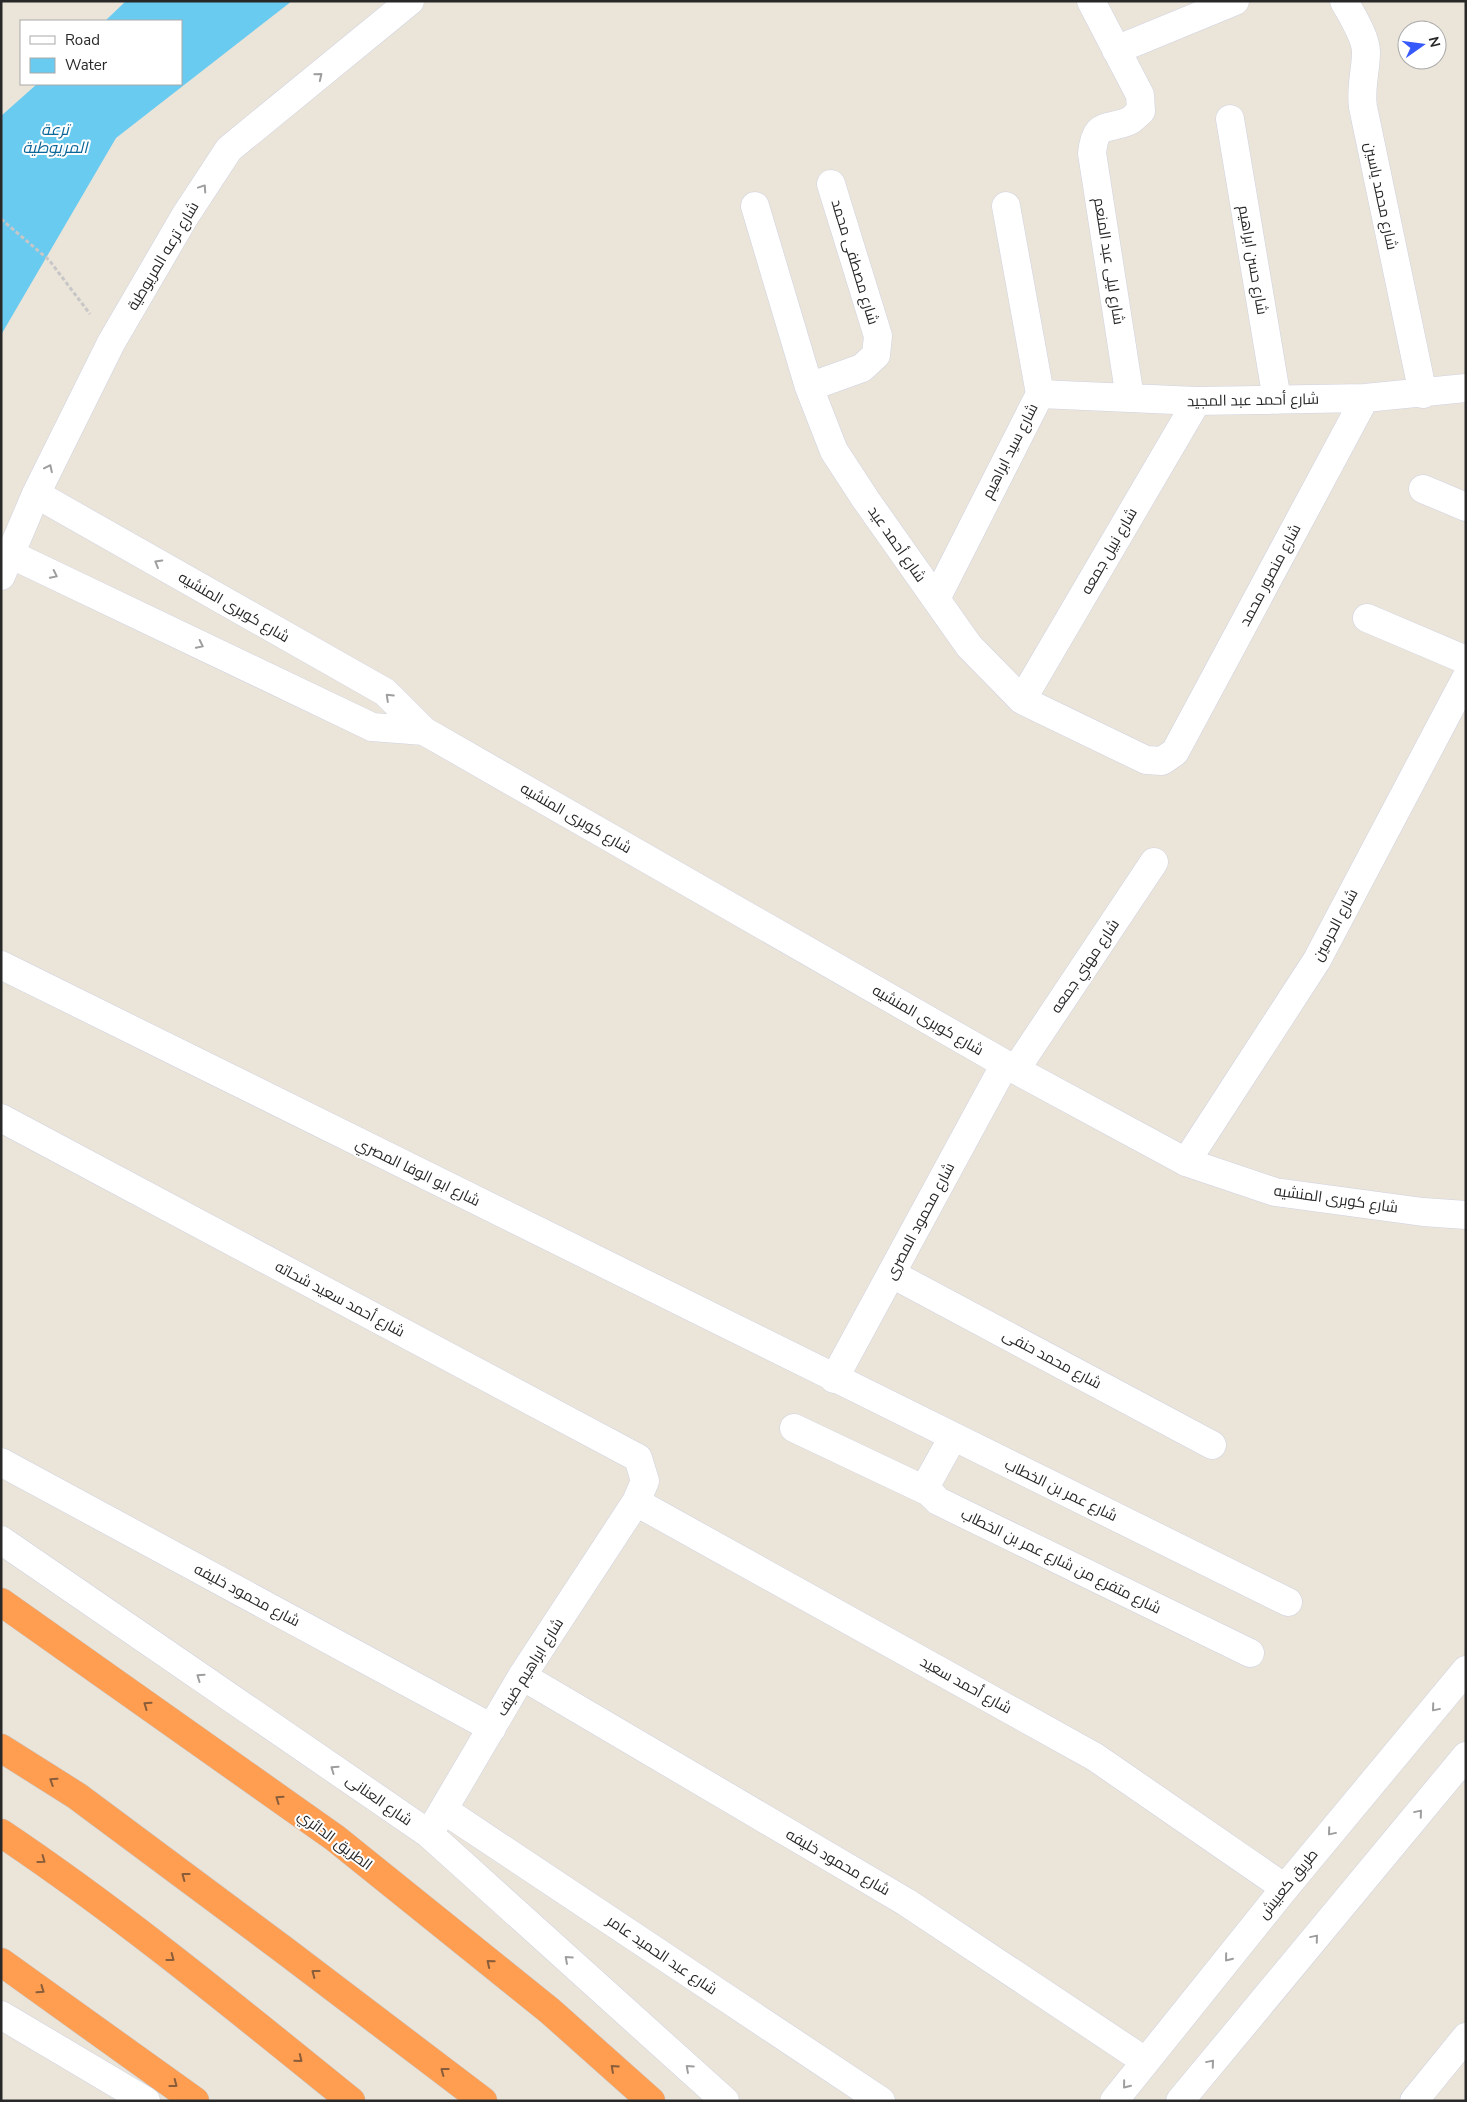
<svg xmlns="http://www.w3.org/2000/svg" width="1467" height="2102" font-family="'Nunito Sans',Cairo,sans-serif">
  <rect width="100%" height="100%" fill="#ebe4d9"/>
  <path fill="#6acbf0" d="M126,1H292L116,138L1,335V116L37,84H181V21H105Z"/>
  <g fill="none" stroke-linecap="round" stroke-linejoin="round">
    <defs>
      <path id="street" d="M1091,1L1140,95L1141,111C1137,114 1133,119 1129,121C1106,131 1096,120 1092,153L1130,398
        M1344,1C1351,14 1366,37 1366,52C1366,71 1360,88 1363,107L1423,394
        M1116,50L1235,1
        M1230,119L1277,400
        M755,206L809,387L834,451L866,500L969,646L1022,700L1146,760L1162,761L1175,752L1365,398
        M809,387L862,368L876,355L878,336L831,184
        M1040,394L1197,401L1365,398L1466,388
        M1423,489L1466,507
        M936,599L1040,394L1006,206
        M1367,618L1466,660
        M1022,700L1197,401
        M1,965L1288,1602
        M1016,1069L1154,862
        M1,1118L638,1458L645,1481L636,1502L522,1676L429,1834
        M1186,1162L1317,960L1466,678
        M892,1274L1212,1445
        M834,1379L1005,1064
        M794,1428L929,1492
        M953,1437L928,1482L929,1492L938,1501L1250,1653
        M1,1462L492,1728
        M636,1502L1095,1757L1285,1888
        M1,1540L429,1834L725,2101
        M522,1676L906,1902L1145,2061
        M444,1810L881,2101
        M1,2015L146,2101
        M1414,2101L1466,2037"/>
      <path id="secondary" d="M36,494L385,692L424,731L1005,1064L1186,1162L1275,1192L1423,1212L1466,1215
        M10,554L372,727L424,731
        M1,576L36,494L111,343L185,216L229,149L410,1
        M1114,2101L1285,1888L1466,1670
        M1180,2101L1466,1756"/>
      <path id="highway" d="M1,1602L335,1838L550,2011L651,2101
        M1,1748L77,1796L284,1950L483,2101
        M1,1833C122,1914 237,2009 351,2101
        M1,1962L195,2101"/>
    </defs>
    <use href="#street" stroke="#cfd2e2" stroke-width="29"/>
    <use href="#secondary" stroke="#cfd2e2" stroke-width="29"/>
    <use href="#highway" stroke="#c7c7c7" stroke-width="29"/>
    <path stroke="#c7c7c7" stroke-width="3" stroke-dasharray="4 2.5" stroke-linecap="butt" d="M1,219L49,260L90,314"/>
    <use href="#street" stroke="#fff" stroke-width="28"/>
    <use href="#secondary" stroke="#fff" stroke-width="28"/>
    <use href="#highway" stroke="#ff9d51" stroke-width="28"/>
  </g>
  <defs><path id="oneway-chevron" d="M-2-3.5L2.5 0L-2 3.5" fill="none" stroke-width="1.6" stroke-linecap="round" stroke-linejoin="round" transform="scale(1.25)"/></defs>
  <g stroke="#9e9e9e">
    <use href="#oneway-chevron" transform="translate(319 76) rotate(-39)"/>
    <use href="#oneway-chevron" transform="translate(203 188) rotate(-56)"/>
    <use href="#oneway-chevron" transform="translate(49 468) rotate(-64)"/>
    <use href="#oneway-chevron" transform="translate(158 563) rotate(-150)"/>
    <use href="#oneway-chevron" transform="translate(54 575) rotate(26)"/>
    <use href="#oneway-chevron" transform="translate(200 645) rotate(26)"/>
    <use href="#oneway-chevron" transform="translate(389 697) rotate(-137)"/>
    <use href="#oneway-chevron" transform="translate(200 1677) rotate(-145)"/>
    <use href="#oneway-chevron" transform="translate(1435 1708) rotate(130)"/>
    <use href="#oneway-chevron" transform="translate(334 1769) rotate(-145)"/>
    <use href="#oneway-chevron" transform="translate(1419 1813) rotate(-50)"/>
    <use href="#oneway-chevron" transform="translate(1331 1832) rotate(130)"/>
    <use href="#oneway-chevron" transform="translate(1315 1938) rotate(-50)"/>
    <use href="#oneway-chevron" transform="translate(1228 1958) rotate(129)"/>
    <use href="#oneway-chevron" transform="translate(568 1959) rotate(-138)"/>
    <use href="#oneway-chevron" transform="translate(1211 2063) rotate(-50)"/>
    <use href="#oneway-chevron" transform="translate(689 2068) rotate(-138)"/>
    <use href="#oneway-chevron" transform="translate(1126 2085) rotate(129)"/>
  </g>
  <g stroke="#895d3a">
    <use href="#oneway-chevron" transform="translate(147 1705) rotate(-145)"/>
    <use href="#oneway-chevron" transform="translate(53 1781) rotate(-147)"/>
    <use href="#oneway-chevron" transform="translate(279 1799) rotate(-145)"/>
    <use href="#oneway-chevron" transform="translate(42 1860) rotate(36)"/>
    <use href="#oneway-chevron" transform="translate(185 1876) rotate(-143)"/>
    <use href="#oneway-chevron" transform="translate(171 1958) rotate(37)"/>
    <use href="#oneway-chevron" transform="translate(490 1963) rotate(-141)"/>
    <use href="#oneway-chevron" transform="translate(315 1973) rotate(-143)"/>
    <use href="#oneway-chevron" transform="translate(41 1990) rotate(35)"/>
    <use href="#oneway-chevron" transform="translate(299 2059) rotate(39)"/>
    <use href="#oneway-chevron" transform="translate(614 2068) rotate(-138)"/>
    <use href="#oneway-chevron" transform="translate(444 2071) rotate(-143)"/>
    <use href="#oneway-chevron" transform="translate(174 2084) rotate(37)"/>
  </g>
  <g text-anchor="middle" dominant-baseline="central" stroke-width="4" stroke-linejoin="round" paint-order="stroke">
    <g font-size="15" fill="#282828" stroke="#fff">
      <text transform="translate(1381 196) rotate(78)">شارع محمد ياسين</text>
      <text transform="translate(163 256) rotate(-59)">شارع ترعه المريوطية</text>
      <text transform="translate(1253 260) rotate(80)">شارع حسن ابراهيم</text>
      <text transform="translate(1109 261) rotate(81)">شارع ليلى عبد المنعم</text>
      <text transform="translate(855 262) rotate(73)">شارع مصطفى محمد</text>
      <text transform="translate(1253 400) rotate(-1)">شارع أحمد عبد المجيد</text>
      <text transform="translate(1010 451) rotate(-63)">شارع سيد ابراهيم</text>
      <text transform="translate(897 544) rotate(55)">شارع أحمد عيد</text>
      <text transform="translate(1109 551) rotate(-60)">شارع نبيل جمعه</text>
      <text transform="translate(1270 575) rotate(-62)">شارع منصور محمد</text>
      <text transform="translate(234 607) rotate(30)">شارع كوبرى المنشيه</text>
      <text transform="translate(576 818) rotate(30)">شارع كوبرى المنشيه</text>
      <text transform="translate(1335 925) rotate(-62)">شارع الحرمين</text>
      <text transform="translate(1085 966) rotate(-56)">شارع مهني جمعه</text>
      <text transform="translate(928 1020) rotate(30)">شارع كوبرى المنشيه</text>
      <text transform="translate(418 1172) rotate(26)">شارع ابو الوفا المصري</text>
      <text transform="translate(1336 1199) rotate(8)">شارع كوبرى المنشيه</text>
      <text transform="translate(920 1221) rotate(-62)">شارع محمود المصرى</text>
      <text transform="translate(340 1299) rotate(28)">شارع أحمد سعيد شحاته</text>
      <text transform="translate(1052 1359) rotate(28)">شارع محمد حنفى</text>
      <text transform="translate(1061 1490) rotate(26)">شارع عمر بن الخطاب</text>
      <text transform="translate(1061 1561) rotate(26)">شارع متفرع من شارع عمر بن الخطاب</text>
      <text transform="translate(247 1595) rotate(28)">شارع محمود خليفه</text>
      <text transform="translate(530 1667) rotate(-58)">شارع ابراهيم ضيف</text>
      <text transform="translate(966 1685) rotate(29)">شارع أحمد سعيد</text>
      <text transform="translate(379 1800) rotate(35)">شارع العنانى</text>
      <text transform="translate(335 1840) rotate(37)">الطريق الدائري</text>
      <text transform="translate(838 1862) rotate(30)">شارع محمود خليفه</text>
      <text transform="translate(1288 1884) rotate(-51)">طريق كعبيش</text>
      <text transform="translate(662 1955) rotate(34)">شارع عبد الحميد عامر</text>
    </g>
    <g font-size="16" font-style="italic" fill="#0b6799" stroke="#fff">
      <text x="55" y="130">ترعة<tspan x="55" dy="18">المريوطية</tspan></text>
    </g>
  </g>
  <rect width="1467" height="2102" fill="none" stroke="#282828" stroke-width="5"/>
  <rect x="20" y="20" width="162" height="65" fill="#ffffff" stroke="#a9a9a9"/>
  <rect x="30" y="36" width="25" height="8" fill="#ffffff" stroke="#a9a9a9"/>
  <text x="65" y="45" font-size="15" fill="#282828">Road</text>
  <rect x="30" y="58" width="25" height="15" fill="#6acbf0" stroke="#a9a9a9"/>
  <text x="65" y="70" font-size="15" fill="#282828">Water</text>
  <g transform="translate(1422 45) rotate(76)"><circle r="24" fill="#ffffff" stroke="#a9a9a9"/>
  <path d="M0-4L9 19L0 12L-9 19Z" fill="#3659fc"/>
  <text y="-8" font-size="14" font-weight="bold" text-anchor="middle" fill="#282828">N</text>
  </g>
</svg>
